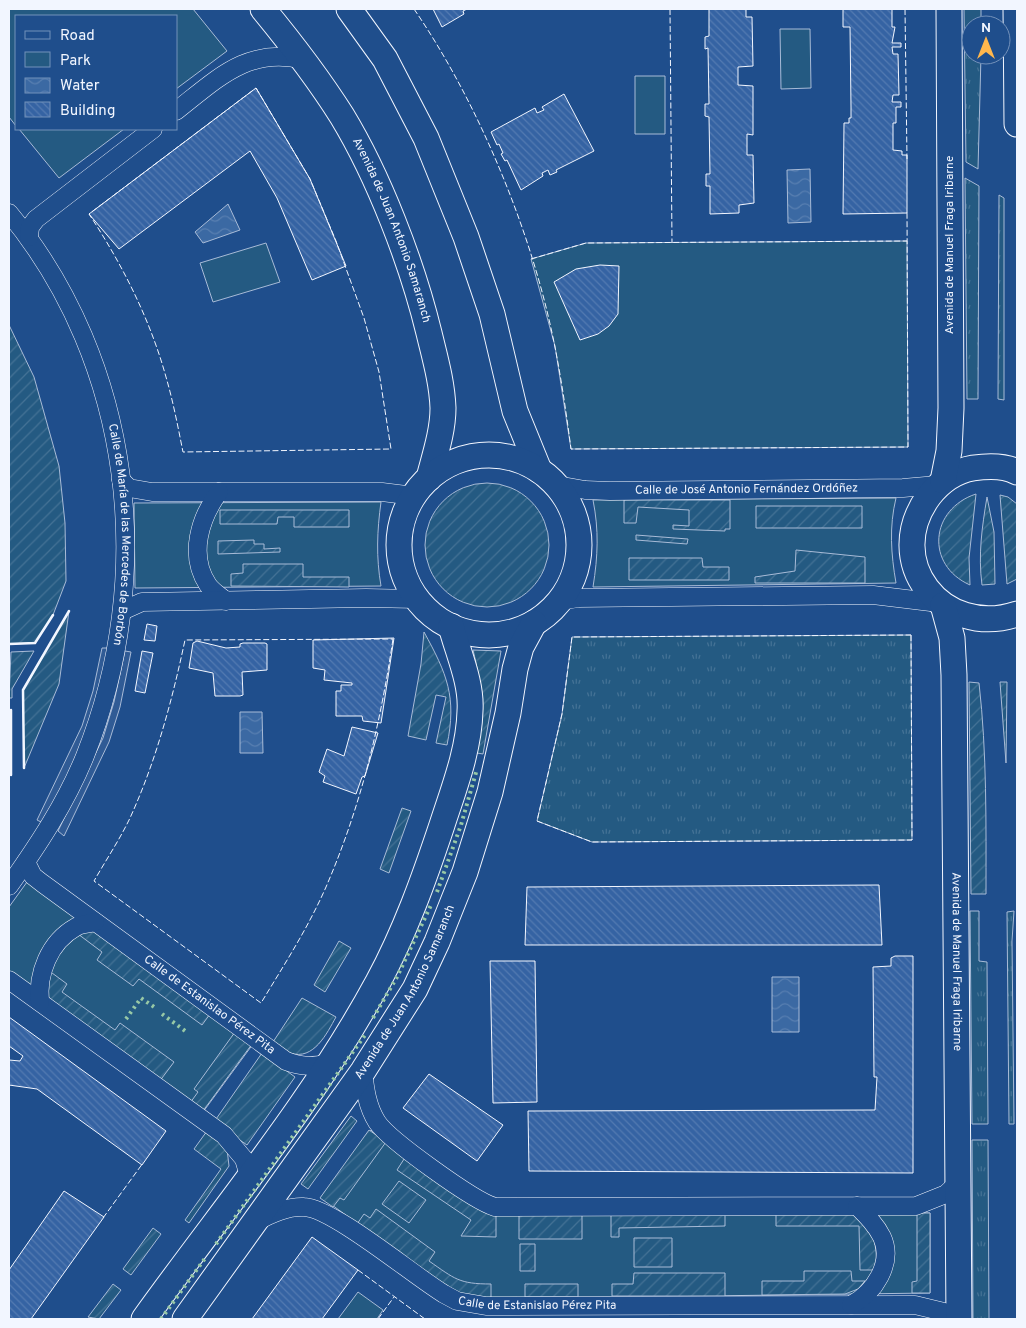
<svg xmlns="http://www.w3.org/2000/svg" width="1026" height="1328" font-family="Overpass,sans-serif">
  <defs>
    <pattern id="grass-tufts" width="24" height="20" patternUnits="userSpaceOnUse" patternTransform="scale(1.25)"><rect width="24" height="20" fill="#245a82"/><path d="M3 7l-1-3M5 7V3M7 7l1-3M15 17l-1-3M17 17v-4M19 17l1-3" fill="none" stroke="#447295"/></pattern>
    <pattern id="garden-furrows" width="10" height="10" patternUnits="userSpaceOnUse" patternTransform="scale(1.25)"><rect width="10" height="10" fill="#245a82"/><path d="M-1 1l2-2M0 10L10 0M9 11l2-2" fill="none" stroke="#447295"/></pattern>
    <pattern id="water-waves" width="16" height="10" patternUnits="userSpaceOnUse" patternTransform="scale(1.25)"><rect width="16" height="10" fill="#3b69a3"/><path d="M0 5q4-4 8 0t8 0" fill="none" stroke="#587fb1"/></pattern>
    <pattern id="building-back-hatch" width="6" height="6" patternUnits="userSpaceOnUse" patternTransform="scale(1.25)"><rect width="6" height="6" fill="#3563a3"/><path d="M-1 5l2 2M0 0l6 6M5-1l2 2" fill="none" stroke="#537ab1"/></pattern>
  </defs>
  <rect width="100%" height="100%" fill="#1f4e8c"/>
  <path fill="url(#grass-tufts)" stroke="#a8bbd7" d="M964,9H981V25H971V55H981L978,169L966,162Z
    M965,178L979,186L978,399H967Z
    M999,195L1004,198V400L998,399Z
    M911,635L912,840L592,842L537,821L562,714L572,637Z
    M970,911H979V961L987,962L988,1124H972Z
    M1014,911L1012,941L1014,1124H1009L1007,912Z
    M972,1140H988L989,1319H973Z"/>
  <path fill="#245a82" stroke="#a8bbd7" d="M9,9H193L227,51L176,89V16H16V126L9,117Z
    M780,29H810L811,88L781,89Z
    M635,76H665V134H635Z
    M19,129H124L59,178Z
    M907,241L908,447L571,449L555,346L531,259L586,243Z
    M266,243L280,282L213,302L200,263Z
    M896,498C889,527 891,554 896,583L593,587C598,556 599,530 593,500Z
    M381,502C377,531 376,557 381,586L135,588L134,503Z
    M27,882L253,1044L203,1112L9,972V907Z
    M371,1130L487,1210L930,1213V1293L479,1299L439,1283L321,1197Z
    M358,1292L383,1310L377,1319H338Z"/>
  <path fill="url(#garden-furrows)" stroke="#a8bbd7" d="M9,325L34,377L59,466L65,523L66,581L53,615L35,643L9,644Z
    M425 545a62 62 0 1 1 124 0a62 62 0 1 1-124 0Z
    M976,494L969,558L970,585C925,565 930,509 976,494Z
    M1000,495L1008,497L1017,504V579L1007,584Z
    M987,497L994,532L995,584L982,585C978,555 982,527 987,497Z
    M624,500H730V529H725V531L673,529V525L689,526V510L638,507L636,523H624Z
    M756,506H862V528H756Z
    M220,510H349V527H294V517H278L277,524H220Z
    M636,535L688,539L687,544L636,540Z
    M254,540V544H264V549L280,548V552L218,554V541Z
    M796,550L865,557V583H755V577L795,571Z
    M629,558H702L703,567H729V580H629Z
    M243,564H303V577H349V587L231,586V574L243,573Z
    M69,611L59,684L24,768L23,690Z
    M424,632C447,674 457,697 447,745L436,743L446,697L436,695L426,740L408,736L421,664Z
    M473,650L501,651L483,754L477,753C484,717 482,686 473,650Z
    M34,651L12,689V698H9L11,652Z
    M969,682L979,683C987,753 986,824 986,894H971Z
    M1000,682H1007L1006,763Z
    M402,808L411,811L389,873L380,869Z
    M85,929L99,932L210,1014L202,1025L139,979L133,986L97,960L102,952L78,934Z
    M339,941L351,948L325,992L314,985Z
    M48,970L67,984L62,992L115,1030L120,1023L174,1062L159,1082L47,1001Z
    M302,998L336,1017C327,1033 314,1061 290,1053C284,1051 278,1046 273,1042Z
    M235,1032L252,1044L203,1111L190,1103L198,1092L194,1089Z
    M262,1053L295,1077L247,1145L214,1122Z
    M351,1116L357,1121L308,1189L301,1184Z
    M369,1130L386,1142L344,1200L340,1198L333,1207L320,1198Z
    M207,1131L227,1149L229,1166L189,1223L185,1220L221,1169L194,1149Z
    M406,1156L496,1212V1237L461,1236L471,1220L397,1170Z
    M399,1181L426,1200L409,1223L382,1204Z
    M376,1209L435,1252L429,1261C455,1279 459,1284 491,1284V1298L455,1294L357,1224L364,1214L370,1218Z
    M611,1212H725V1226L619,1228V1237H611Z
    M776,1212L851,1213C871,1219 881,1251 874,1270H860L859,1226H776Z
    M519,1213H582V1239H519Z
    M917,1213H930V1293H912V1282L917,1281Z
    M153,1228L161,1234L131,1275L123,1269Z
    M634,1238H672V1267H634Z
    M520,1244H535V1271H520Z
    M804,1271H851L852,1281H865L858,1289L845,1294L762,1295V1281H804Z
    M634,1273H725V1296H612V1284H633Z
    M113,1284L121,1290L99,1319L88,1317Z
    M525,1284H578V1297H525Z"/>
  <path fill="#305b95" stroke="#a8bbd7" d="M102,648H108L99,694L77,756L43,823L37,820L82,726L93,691Z
    M125,651L131,652L120,707L109,742L64,836L58,831L103,738L114,702Z"/>
  <path fill="url(#water-waves)" stroke="#a8bbd7" d="M810,169L811,222L788,223L787,170Z
    M228,204L240,230L203,243L195,232Z
    M240,712H262L263,753H240Z
    M772,977H799V1032H772Z"/>
  <path fill="url(#building-back-hatch)" stroke="#f2f6ff" d="M433,9H467L463,11L464,14L442,27Z
    M709,9H746V17H752L753,66L738,67V85L753,86V135L747,134V155H753L754,203L739,205V213L710,214V186H706V174H710L709,117L705,116V104H709L708,48L705,49V37L709,36Z
    M843,9H892V27H895L892,43H901V47H892L893,54H898L899,95H893L892,102H901V107H896V123H893V150L902,151V155H907V213L843,214L844,123H849V118H851V107L850,27H843Z
    M256,88L310,179L346,266L312,280L277,198L250,151L119,249L89,214Z
    M564,94L594,151L556,170L557,172L550,175L548,170L542,173L543,176L521,190L507,160L505,161L501,154L503,153L499,144L497,145L491,132L535,108L537,113L544,110L542,107Z
    M600,265L619,266L618,314L609,326L598,334L580,340L554,282L576,269Z
    M147,624L157,626L155,641L144,640Z
    M394,638L381,723L363,721L362,716H336V691H341V685H352V683L324,680L325,670L313,668V640Z
    M197,641L226,648L240,647V644L243,643H265L267,644V670L242,672L243,695L240,696H215L213,673L189,668L193,643Z
    M142,651L153,653L145,693L135,691Z
    M352,727L378,733L365,776L362,777L356,794L323,782L325,776L319,772L327,749L344,756Z
    M879,885L882,945H525L527,887Z
    M895,956H913V1173L529,1171L528,1111L875,1110L877,1077H874L873,967L891,966V958Z
    M490,961H535L537,1102L493,1103Z
    M9,1017L166,1131L142,1165L37,1089L9,1085V1060L20,1061L23,1056L9,1046Z
    M429,1074L503,1125L477,1161L403,1108Z
    M64,1191L104,1217L31,1319H9V1270Z
    M312,1237L358,1270L322,1319H252Z"/>
  <g fill="none" stroke-linecap="round" stroke-linejoin="round">
    <defs>
      <g id="street">
        <path d="M176,111C217,79 248,46 304,60"/>
        <path id="s1" d="M9,213C133,363 157,577 85,756C66,803 38,845 9,886"/>
        <path d="M29,237L30,227L36,219L153,129"/>
        <path d="M121,480L129,488L152,492H382L414,496"/>
        <path id="s2" d="M557,485L585,490L610,491L903,488L937,485"/>
        <path d="M219,492C200,518 188,555 208,585C212,591 220,596 226,601"/>
        <path d="M560,601L578,598L873,595L939,603"/>
        <path d="M122,611L142,602L366,598L417,599"/>
        <path id="s3" d="M26,862L33,876L42,883L286,1061C302,1067 312,1067 329,1063"/>
        <path d="M9,980L224,1135L244,1159L249,1176"/>
        <path d="M40,1002C37,974 49,942 76,927C81,924 89,924 95,922"/>
        <path d="M363,1071C365,1089 367,1106 377,1122C389,1140 474,1201 495,1207L916,1206L946,1194L957,1184"/>
        <path id="s4" d="M256,1222C270,1214 287,1206 304,1207C333,1208 414,1276 444,1294L457,1301L486,1306L915,1305L944,1312L953,1319"/>
        <path d="M851,1305C874,1293 894,1263 882,1237C876,1225 867,1216 857,1206"/>
      </g>
      <g id="secondary">
        <path id="s5" d="M263,9C291,43 318,78 342,116C379,177 412,263 429,333C435,358 442,382 443,408C443,431 435,455 429,478"/>
        <path d="M349,9L385,59L426,138L466,237L492,314L515,411L539,470"/>
        <path d="M1016,9L1017,124"/>
        <circle cx="489" cy="545" r="90"/>
        <path d="M1017,472C1004,465 987,466 973,468C955,471 940,482 929,496C881,561 942,639 1017,614"/>
        <path d="M943,481L949,451L951,408L949,9"/>
        <path id="s6" d="M943,605L952,638L954,675L959,1319"/>
        <path d="M144,1319C223,1209 313,1102 378,982C405,932 424,879 442,825C454,788 469,750 470,711C472,683 458,653 451,626"/>
        <path id="s7" d="M185,1319L363,1071L415,989L437,942L465,872L490,792L508,713L515,669L521,647L534,623"/>
      </g>
    </defs>
    <use href="#street" stroke="#f2f6ff" stroke-width="19"/>
    <use href="#secondary" stroke="#f2f6ff" stroke-width="27"/>
    <use href="#street" stroke="#1f4e8c" stroke-width="18"/>
    <use href="#secondary" stroke="#1f4e8c" stroke-width="25"/>
    <path stroke="#97c8a6" stroke-width="4" stroke-dasharray="2.5 4" stroke-linecap="butt" d="M437,892L461,825L477,769
      M162,1014L188,1033
      M373,1018L397,977L431,905
      M126,1019L141,998L157,1009
      M216,1244L365,1035
      M161,1319L206,1257"/>
    <path stroke="#f2f6ff" stroke-width="1" stroke-dasharray="6 2.5" stroke-linecap="butt" d="M414,9C473,95 522,209 547,311C558,356 565,403 571,449L908,447L907,211
      M670,9L672,243
      M905,9L907,159
      M256,88L310,179L336,241L364,318L379,372L391,449L183,452C178,427 173,401 166,377C150,319 122,264 89,214Z
      M531,259L586,243L907,241
      M911,635L912,840L592,842L537,821L562,714L572,637Z
      M393,639C380,726 361,806 326,887C308,928 284,965 261,1003L94,881C106,860 120,839 130,818C156,761 172,701 185,640Z
      M103,1218L143,1163
      M358,1270L425,1319
      M378,1319L394,1297"/>
    <path stroke="#f2f6ff" stroke-width="2.5" d="M9,644L35,643L53,615
      M24,768L23,690L69,611
      M11,775V710"/>
  </g>
  <g text-anchor="middle" dominant-baseline="central" stroke-width="4" stroke-linejoin="round" paint-order="stroke">
    <g font-size="12" fill="#f2f6ff" stroke="#1f4e8c">
      <text stroke="none"><textPath href="#s5" startOffset="258">Avenida de Juan Antonio Samaranch</textPath></text>
      <text transform="translate(950 245) rotate(-90)">Avenida de Manuel Fraga Iribarne</text>
      <text stroke="none"><textPath href="#s2" startOffset="190">Calle de José Antonio Fernández Ordóñez</textPath></text>
      <text stroke="none"><textPath href="#s1" startOffset="348">Calle de María de las Mercedes de Borbón</textPath></text>
      <text stroke="none"><textPath href="#s6" startOffset="358">Avenida de Manuel Fraga Iribarne</textPath></text>
      <text stroke="none"><textPath href="#s7" startOffset="395">Avenida de Juan Antonio Samaranch</textPath></text>
      <text stroke="none"><textPath href="#s3" startOffset="234">Calle de Estanislao Pérez Pita</textPath></text>
      <text stroke="none"><textPath href="#s4" startOffset="312">Calle de Estanislao Pérez Pita</textPath></text>
    </g>
  </g>
  <rect width="1026" height="1328" fill="none" stroke="#f2f6ff" stroke-width="20"/>
  <rect x="15" y="15" width="162" height="115" fill="#1f4e8c" stroke="#7391ba"/>
  <rect x="25" y="31" width="25" height="8" fill="#1f4e8c" stroke="#7391ba"/>
  <text x="60" y="40" font-size="15" fill="#f2f6ff">Road</text>
  <rect x="25" y="52" width="25" height="15" fill="#245a82" stroke="#7391ba"/>
  <text x="60" y="65" font-size="15" fill="#f2f6ff">Park</text>
  <rect x="25" y="78" width="25" height="15" fill="url(#water-waves)" stroke="#7391ba"/>
  <text x="60" y="90" font-size="15" fill="#f2f6ff">Water</text>
  <rect x="25" y="102" width="25" height="15" fill="url(#building-back-hatch)" stroke="#7391ba"/>
  <text x="60" y="115" font-size="15" fill="#f2f6ff">Building</text>
  <g transform="translate(986 40)"><circle r="24" fill="#1f4e8c" stroke="#7391ba"/>
  <path d="M0-4L9 19L0 12L-9 19Z" fill="#ffb74d"/>
  <text y="-8" font-size="14" font-weight="bold" text-anchor="middle" fill="#f2f6ff">N</text>
  </g>
</svg>
